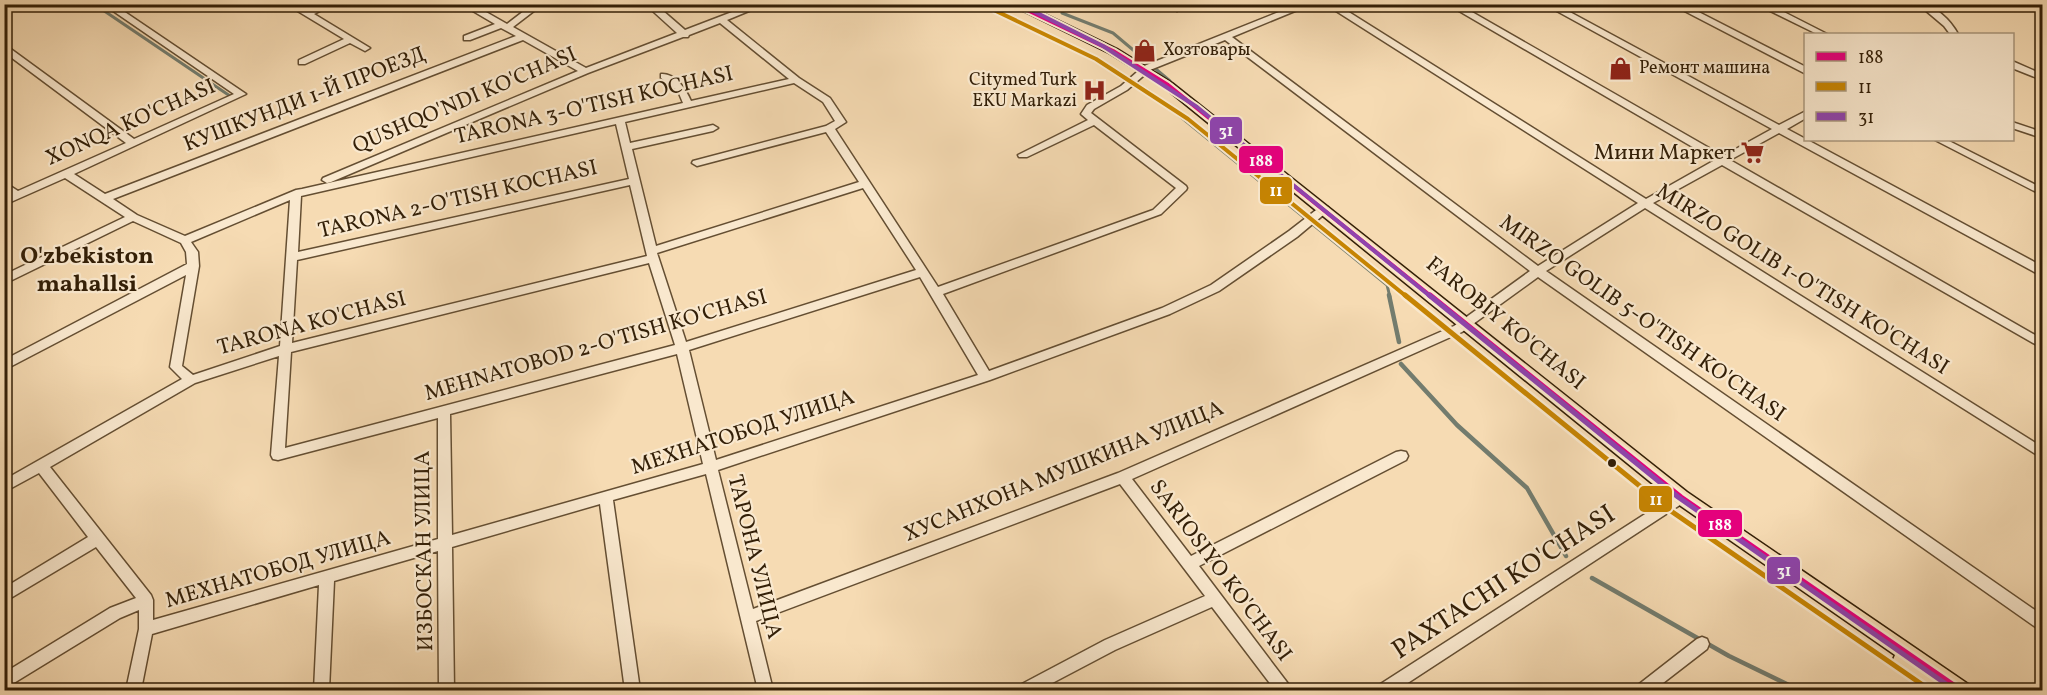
<svg xmlns="http://www.w3.org/2000/svg" width="2047" height="695" font-family="Vollkorn,serif">
  <rect width="100%" height="100%" fill="#f6dbb3"/>
  <filter id="stains"><feTurbulence type="fractalNoise" baseFrequency=".00333" numOctaves="4"/><feColorMatrix values="0 0 0 0 .2 0 0 0 0 .09 0 0 0 0 .02 0 0 0 .5 -.17"/></filter>
  <radialGradient id="worn" r=".72"><stop offset=".6" stop-color="#630" stop-opacity="0"/><stop offset="1" stop-color="#630" stop-opacity=".3"/></radialGradient>
  <g fill="none" stroke-linecap="round" stroke-linejoin="round">
    <path stroke="#737c6e" stroke-width="3" d="M94,4L230,96
      M1062,13L1113,33L1170,81
      M1136,83L1149,91L1387,285L1390,297"/>
    <path stroke="#737c6e" stroke-width="4.5" d="M1389,295L1399,342
      M1401,364L1457,425L1527,488L1566,556
      M1592,578L1729,656L1799,690"/>
    <defs>
      <path id="minor" d="M103,4H113L246,94L74,174L105,194L516,36L501,28L470,40H464V36L495,24L461,4H472L507,24L533,4H543L513,27L586,68L677,33L645,4H655L685,30L753,4H766L727,20L799,78L830,98L846,122L835,129L938,287L1153,210L1176,188L1094,125L1027,157H1019L1018,155L1088,120L1081,114L1087,105L1121,86L1144,66L1299,4H1312L1232,37L1538,266L1638,203L1325,4H1336L1646,199L1715,160L1447,4H1458L1723,156L1772,129L1544,4H1555L1779,125L1806,111V118L1787,129L2042,266V275L2038,274L1779,133L1730,160L2042,339V348L1722,165L1653,203L2042,447V458L1645,208L1546,271L2042,615V629L2037,628L1538,277L1462,332L1132,479L1191,556L1396,452L1401,451L1406,452L1408,456L1406,460L1199,566L1289,685L1291,690H1275L1212,607L1115,650L1039,690H1018L1020,685L1105,640L1205,596L1120,484L756,621L773,690H758L706,474L613,500L640,690H625L600,504L452,547L454,690H439L438,551L334,581L329,690H314L319,585L152,634L141,690H126L139,629V610L120,618L4,689V673L110,608L136,598L96,547L4,602V588L88,537L39,473L4,492V480L182,379L170,367L186,275L4,370V360L187,264L186,252L181,243L133,221L4,284V275L125,217L65,178L4,205V198L10,195L4,191V182L18,191L126,143L4,52V44L134,139L234,94ZM720,23L789,79L691,101C686,89 675,73 661,74V78L678,91L683,103L302,189L296,190L185,236L137,215L113,199L523,40L578,71L323,178L322,180L327,183L331,182L588,73L683,37H688L689,35ZM1225,40L1530,271L1454,326L1118,473L753,609L718,470L990,380L1170,314L1219,291L1297,237L1328,211L1329,209L1328,207H1320L1289,231L1211,285L1162,308L989,371L943,294L1161,214L1186,190L1187,188L1186,186L1091,113L1094,109L1127,90L1150,70ZM794,83L823,102L835,121L826,126L693,161L692,163L697,166L826,132L859,182L656,246L632,149L713,131L718,128L713,125L630,143L625,122ZM616,124L629,179L298,252L301,196ZM630,185L647,256L292,343L297,260ZM863,188L916,270L686,342L657,253ZM290,200L280,346L193,375L182,366L199,266L198,252L191,242ZM649,263L675,345L285,448L291,352ZM920,277L978,375L716,460L689,350ZM677,354L703,464L452,535L450,414ZM279,356L271,455L273,459L278,460L438,418V539L153,620V600L151,595L50,467L195,383Z
        M286,4H297L307,11L322,4H334L314,14L370,48L365,51L350,43L305,64H299V60L344,39Z
        M794,4H804L806,7L802,10Z
        M1176,4H1187L1177,11L1173,8Z
        M1671,4H1683L1806,67V74Z
        M1756,4H1768L1827,34H1817Z
        M1918,4C1935,4 1951,21 1958,34H1950L1944,26Z
        M2026,4H2037L2042,8V14Z
        M2012,61L2042,74V80L2012,68Z
        M2012,122L2042,132V138L2012,128Z
        M1935,140H1947L2042,188V195Z
        M1681,491L1686,493L1688,497L1686,501L1397,690H1377L1379,685Z
        M1702,637L1707,639L1709,644L1707,649L1654,690H1636L1638,685L1697,639Z"/>
      <path id="major" d="M1009,4H1024L1117,49L1172,83L1687,492L1968,684L1970,690H1927L1894,668L1892,662L1895,655L1675,502L1164,87L1109,53Z"/>
    </defs>
    <use href="#minor" stroke="#644e32" stroke-width="3"/>
    <use href="#major" stroke="#331f07" stroke-width="3"/>
    <use href="#minor" fill="#f9e8ce" fill-rule="evenodd"/>
    <use href="#major" fill="#f6dbb3" fill-rule="evenodd"/>
    <defs>
      <path id="bus-1-far1" d="M1015,4L1113,51L1168,85L1432,297"/>
      <path id="bus-1" d="M1430,295L1681,497L1961,690"/>
      <path id="bus-2-far1" d="M996,11L1096,59L1188,119L1407,297"/>
      <path id="bus-2" d="M1405,295L1668,509L1930,690"/>
      <path id="bus-3-far1" d="M1019,4L1103,46L1197,107L1431,297"/>
      <path id="bus-3" d="M1429,295L1678,497L1946,684"/>
    </defs>
    <use href="#bus-1-far1" stroke="#f9e8ce" stroke-width="8"/>
    <use href="#bus-1" stroke="#f9e8ce" stroke-width="10"/>
    <use href="#bus-2-far1" stroke="#f9e8ce" stroke-width="8"/>
    <use href="#bus-2" stroke="#f9e8ce" stroke-width="10"/>
    <use href="#bus-3-far1" stroke="#f9e8ce" stroke-width="8"/>
    <use href="#bus-3" stroke="#f9e8ce" stroke-width="10"/>
    <use href="#bus-1-far1" stroke="#e5007d" stroke-width="4"/>
    <use href="#bus-1" stroke="#e5007d" stroke-width="5"/>
    <use href="#bus-2-far1" stroke="#c68402" stroke-width="4"/>
    <use href="#bus-2" stroke="#c68402" stroke-width="5"/>
    <use href="#bus-3-far1" stroke="#8e44ad" stroke-width="4"/>
    <use href="#bus-3" stroke="#8e44ad" stroke-width="5"/>
  </g>
  <defs>
    <symbol id="shop-bare" viewBox="-9 -9 18 18"><path d="M-5-2.5h2.3a2.7 3.5 0 0 1 5.4 0H5L5.5 6h-11ZM-1.5-2.5h3a1.5 2.3 0 0 0-3 0Z" fill="#8f2418" stroke="#f9e8ce" stroke-width="2.5" paint-order="stroke"/></symbol>
    <symbol id="hospital-bare" viewBox="-9 -9 18 18"><path d="M-5-5h3v3.5h4V-5h3V5h-3V1.5h-4V5h-3Z" fill="#8f2418" stroke="#f9e8ce" stroke-width="2.5" paint-order="stroke"/></symbol>
    <symbol id="supermarket-bare" viewBox="-9 -9 18 18"><path d="M-6-5.5h2.5l.6 2H6L4.5 2H-2.5L-4.4-4H-6ZM-1.5 3.2a1.3 1.3 0 1 0 .1 0ZM3 3.2a1.3 1.3 0 1 0 .1 0Z" fill="#8f2418" stroke="#f9e8ce" stroke-width="2.5" paint-order="stroke"/></symbol>
  </defs>
  <g fill-rule="evenodd">
    <use href="#shop-bare" x="1128" y="34" width="33" height="33"/>
    <use href="#shop-bare" x="1604" y="52" width="33" height="33"/>
    <use href="#hospital-bare" x="1078" y="74" width="33" height="33"/>
    <use href="#supermarket-bare" x="1736" y="136" width="33" height="33"/>
  </g>
  <circle fill="#331f07" stroke="#f9e8ce" stroke-width="2" cx="1612" cy="463" r="5"/>
  <g text-anchor="middle" dominant-baseline="central" stroke-width="4.5" stroke-linejoin="round" paint-order="stroke">
    <g font-size="18" fill="#331f07" stroke="#f9e8ce" text-anchor="start">
      <text x="1163" y="50">Хозтовары</text>
      <text x="1639" y="68">Ремонт машина</text>
      <text x="1077" y="80" text-anchor="end">Citymed Turk<tspan x="1077" dy="21">EKU Markazi</tspan></text>
    </g>
    <g font-size="22" fill="#331f07" stroke="#f9e8ce">
      <text transform="translate(305 100) rotate(-21)">КУШКУНДИ 1-Й ПРОЕЗД</text>
      <text transform="translate(465 101) rotate(-23)">QUSHQO'NDI KO'CHASI</text>
      <text transform="translate(594 106) rotate(-13)">TARONA 3-O'TISH KOCHASI</text>
      <text transform="translate(131 123) rotate(-24)">XONQA KO'CHASI</text>
      <text transform="translate(458 200) rotate(-13)">TARONA 2-O'TISH KOCHASI</text>
      <text transform="translate(1802 280) rotate(32)">MIRZO GOLIB 1-O'TISH KO'CHASI</text>
      <text transform="translate(1642 319) rotate(35)">MIRZO GOLIB 5-O'TISH KO'CHASI</text>
      <text transform="translate(312 324) rotate(-15)">TARONA KO'CHASI</text>
      <text transform="translate(1505 324) rotate(39)">FAROBIY KO'CHASI</text>
      <text transform="translate(596 346) rotate(-16)">MEHNATOBOD 2-O'TISH KO'CHASI</text>
      <text transform="translate(743 433) rotate(-18)">МЕХНАТОБОД УЛИЦА</text>
      <text transform="translate(1064 472) rotate(-22)">ХУСАНХОНА МУШКИНА УЛИЦА</text>
      <text transform="translate(425 551) rotate(-91)">ИЗБОСКАН УЛИЦА</text>
      <text transform="translate(754 557) rotate(76)">ТАРОНА УЛИЦА</text>
      <text transform="translate(278 570) rotate(-16)">МЕХНАТОБОД УЛИЦА</text>
      <text transform="translate(1220 571) rotate(53)">SARIOSIYO KO'CHASI</text>
    </g>
    <g font-size="22" fill="#331f07" stroke="#f9e8ce" text-anchor="end">
      <text x="1735" y="153">Мини Маркет</text>
    </g>
    <g font-size="24" font-weight="bold" fill="#331f07" stroke="#f9e8ce">
      <text x="87" y="257">O'zbekiston<tspan x="87" dy="28">mahallsi</tspan></text>
    </g>
    <g font-size="27" fill="#331f07" stroke="#f9e8ce">
      <text transform="translate(1504 583) rotate(-33)">PAXTACHI KO'CHASI</text>
    </g>
  </g>
  <g stroke="#f9e8ce" stroke-width="2">
    <rect x="1209" y="116" width="34" height="29" rx="6" fill="#8e44ad"/>
    <rect x="1238" y="145" width="46" height="29" rx="6" fill="#e5007d"/>
    <rect x="1259" y="176" width="34" height="29" rx="6" fill="#c68402"/>
    <rect x="1638" y="485" width="35" height="28" rx="6" fill="#c68402"/>
    <rect x="1697" y="509" width="46" height="29" rx="6" fill="#e5007d"/>
    <rect x="1766" y="556" width="35" height="29" rx="6" fill="#8e44ad"/>
  </g>
  <g font-size="16" text-anchor="middle" font-weight="bold" fill="#fff">
    <text x="1226" y="136">31</text>
    <text x="1261" y="166">188</text>
    <text x="1276" y="196">11</text>
    <text x="1656" y="505">11</text>
    <text x="1720" y="530">188</text>
    <text x="1784" y="576">31</text>
  </g>
  <rect width="2047" height="695" fill="none" stroke="#f6dbb3" stroke-width="24"/>
  <rect x="6" y="6" width="2035" height="683" fill="none" stroke="#331f07" stroke-width="3"/>
  <rect x="12" y="12" width="2023" height="671" fill="none" stroke="#331f07" stroke-width="1.5"/>
  <rect x="1804" y="33" width="210" height="108" fill="#f9e8ce" stroke="#aa987e" stroke-width="1.5"/>
  <rect x="1816" y="52" width="30" height="9" fill="#e5007d" stroke="#aa987e" stroke-width="1.5"/>
  <text x="1858" y="63" font-size="18" fill="#331f07">188</text>
  <rect x="1816" y="82" width="30" height="9" fill="#c68402" stroke="#aa987e" stroke-width="1.5"/>
  <text x="1858" y="93" font-size="18" fill="#331f07">11</text>
  <rect x="1816" y="112" width="30" height="9" fill="#8e44ad" stroke="#aa987e" stroke-width="1.5"/>
  <text x="1858" y="123" font-size="18" fill="#331f07">31</text>
  <rect width="100%" height="100%" filter="url(#stains)"/>
  <rect width="100%" height="100%" fill="url(#worn)"/>
</svg>
